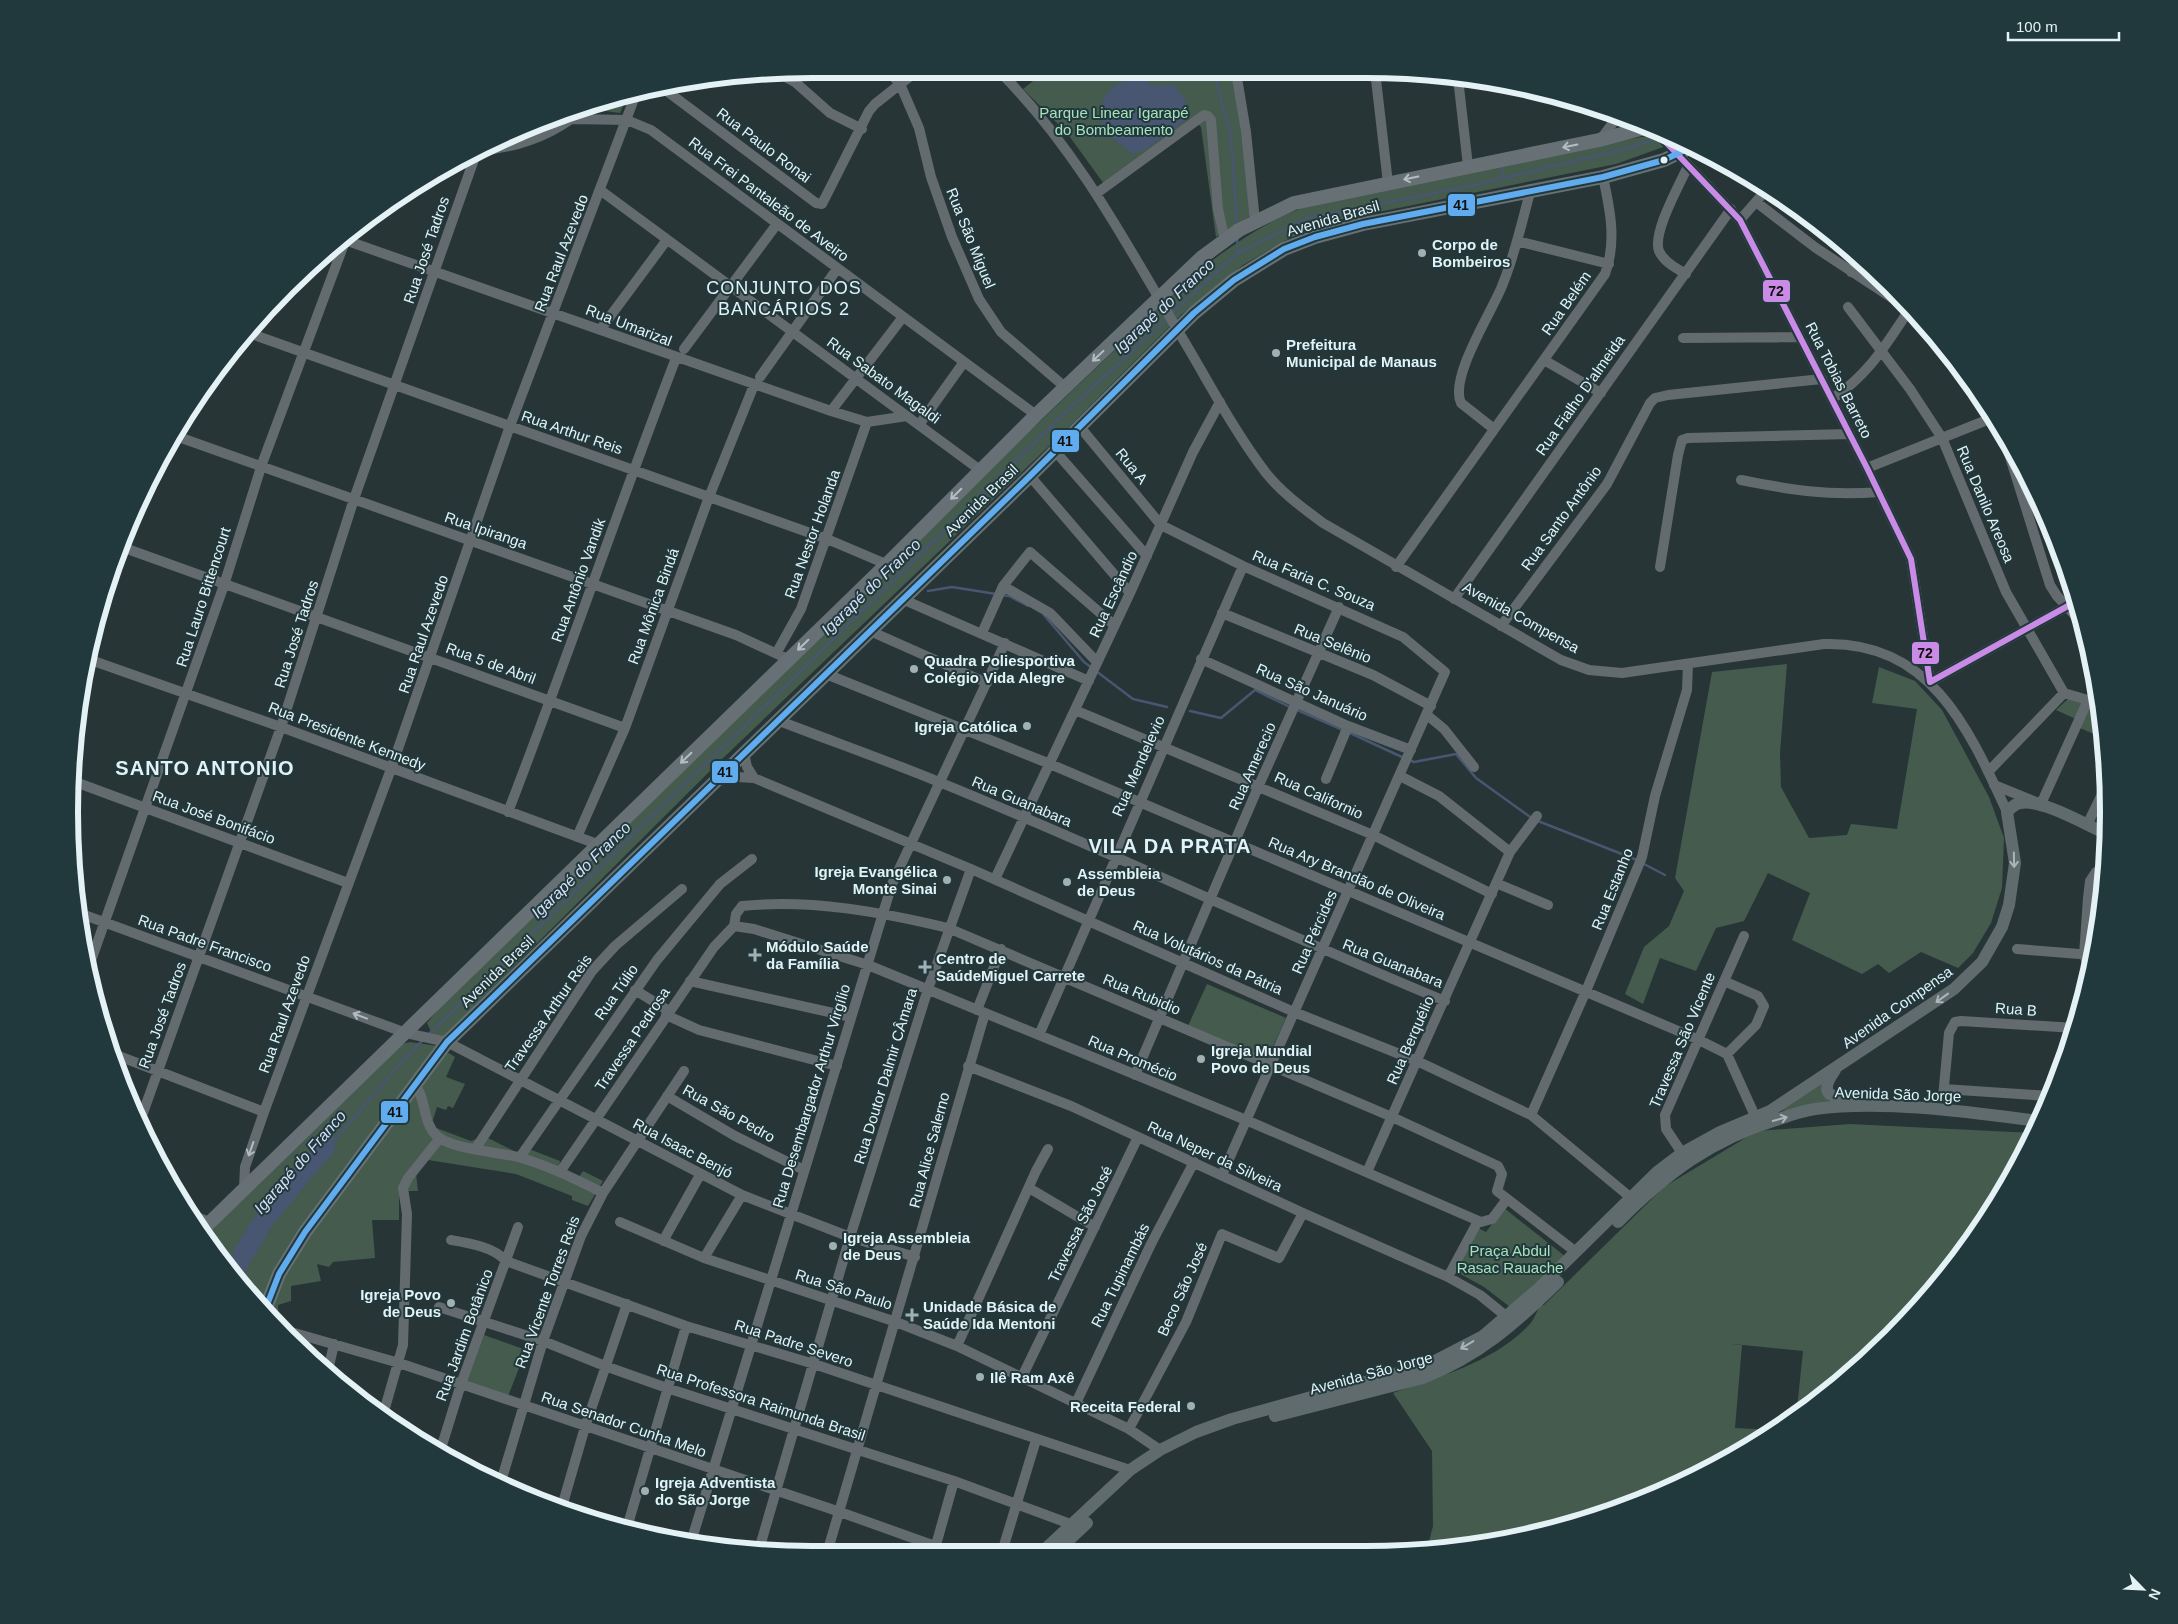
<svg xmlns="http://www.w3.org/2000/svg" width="2178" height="1624" font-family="Arial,sans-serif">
  <rect width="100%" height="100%" fill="#273537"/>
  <path fill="#445b4d" d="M1114,72L1119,74L1121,72H1233L1252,215L1216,237L1201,127L1194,120L1104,184L1067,133L1023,89L1043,73Z
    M629,92L620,113L605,111L586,113L598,101Z
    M1659,130L1680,141L1616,164L1329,222L1290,238L1243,265L1182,314L1070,426L719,762L444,1036H433L427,1023L445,1001L953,504L1158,309C1171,291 1188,279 1206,265C1238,241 1266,222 1304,207L1519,160L1647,136Z
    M1787,664L1780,753L1781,787L1809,838L1847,835L1851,824L1897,829L1917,709L1872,703L1879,667L1915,681L1942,710L1989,797L2004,838L2002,888L1991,923L1973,953L1958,968L1921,952L1889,973L1878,964L1862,974L1792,940L1810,893L1768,873L1744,921L1716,928L1696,971L1660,958L1643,1004L1625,994L1644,947L1669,926L1684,891L1675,878L1712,672Z
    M2069,698L2098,706L2103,738L2080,728V721L2056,710Z
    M1207,984L1286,1018L1266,1062L1187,1028Z
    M410,1042L438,1046L455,1057L446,1077L465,1084L453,1108L448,1106L446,1110L437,1107L431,1126L471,1141L484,1136L516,1152L529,1149L560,1161L559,1168L577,1180L583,1171L603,1181L588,1206L572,1200V1196L516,1174L428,1160L415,1164L418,1191H399V1220H372L375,1258L333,1262L329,1267L317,1264L321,1281L291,1286V1301L278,1305L279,1325L222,1264L203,1235L397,1045Z
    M1826,1079L1824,1095L1829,1101L1856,1103L1777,1111Z
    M1850,1124L2033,1133L2010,1184L1925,1302L1818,1402L1796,1417L1803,1351L1713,1342L1742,1345L1735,1428L1776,1430C1676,1496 1547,1548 1427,1549L1433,1526L1432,1451L1393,1393C1439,1377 1494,1362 1529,1325C1534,1320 1537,1311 1540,1305H1544L1664,1187L1757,1131Z
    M1504,1208L1566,1257L1510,1307L1484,1287L1453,1270L1474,1226L1486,1232Z
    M484,1335L526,1350L507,1399L467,1381Z"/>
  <path fill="#495671" d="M1140,77L1153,86L1173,84L1185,100L1188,118L1145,150L1133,154L1104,132C1096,98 1106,84 1140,77Z
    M334,1131L335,1150L271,1227L239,1282L226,1268C247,1219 291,1165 334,1131Z"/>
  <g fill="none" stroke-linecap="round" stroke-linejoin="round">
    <path stroke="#495671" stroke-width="2.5" d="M1214,72L1231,137L1237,225
      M1502,168L1504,178
      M1237,238L1238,253
      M1172,313L1238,253L1308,218L1479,184L1637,146L1658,137
      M928,591L952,587L996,594
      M1001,595L1009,596L1028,606
      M1044,615L1084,662L1092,668
      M1096,671L1133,699L1167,707
      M1295,709L1343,730
      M1190,711L1221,718L1255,690L1290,707
      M1348,732L1404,758
      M1409,760L1414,762L1456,754L1476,778L1533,819
      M1538,821L1637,860
      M1642,863L1665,875
      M429,1034L1069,409L1167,319
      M333,1142L406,1057L424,1039"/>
    <path stroke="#636b6e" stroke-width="10" d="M1375,71L1388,183
      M1236,72L1246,132L1255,221
      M1001,73C1082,155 1131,253 1190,351C1214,392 1237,435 1266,473C1282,493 1303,508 1323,523L1561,660L1589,670L1622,673L1824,644C1931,641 1969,729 2007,812
      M891,74L900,84L919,128L931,177L952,237L979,299L1001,332L1065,387
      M782,75L795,82L830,113L862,129
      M1458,78L1468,166
      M660,86L816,203L822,204L869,111L875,104L913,74
      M572,119L627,120L651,130L1036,415
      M1651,126L1740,220L1867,468L1911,559L1930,682L2077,601
      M1600,140L1619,115
      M476,151C518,148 557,134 588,105
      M600,190L980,470
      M1097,193L1204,115L1208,116L1211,120L1218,209L1225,240
      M1756,202L1816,248L1915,313
      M1740,220L1768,188
      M342,239L831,411L867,422L907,416
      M1517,241L1609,264
      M1851,272L1860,260
      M1686,274C1676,268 1664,262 1659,251C1652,233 1680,184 1688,166
      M1848,307L1910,389L1942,438L2006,592L2064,693L2098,703
      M600,330L666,241
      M246,332L827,539L886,564
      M1683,338L1800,337
      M684,349L777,224
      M1544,360L1601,393
      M760,377L837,269
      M1832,399C1869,374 1885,346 1909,310
      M831,411L903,317
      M919,425L964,362
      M1080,427L1161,525L1243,566L1403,637L1445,672L1222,1175
      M1494,429L1461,403C1449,377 1492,312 1502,286C1515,255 1522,221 1531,189
      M173,435L736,635L788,659
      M2004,438L2050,585L2057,596L2085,626
      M1055,451L1147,556
      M1867,468L1992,418
      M1030,476L1130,593
      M1741,480C1791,490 1827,496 1879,492
      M119,546L625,728
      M1396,567L1605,274C1617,242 1610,209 1603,177
      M1660,567L1678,455L1682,440L1688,438L1850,434
      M1003,586L1050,613L1097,662
      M902,599L1089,681
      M1454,599L1731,209
      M1222,613L1373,675L1431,706
      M1501,626L1607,484L1650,403L1655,398L1668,395L1822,379
      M870,631L987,683
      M982,633L1003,586L1030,552L1114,625
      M777,652L801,609L867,422
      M85,658L281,727L597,844
      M1201,659L1348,726L1411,750
      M826,674L1050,764L1697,1039L1727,1054L1755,1116
      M1075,710L1373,835L1492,894
      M1427,715L1444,729L1474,767
      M777,720C831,741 886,760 939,782C1110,851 1275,931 1445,1001
      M744,753L747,767L754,778
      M1988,772L2064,693
      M1400,776L1439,796L1510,852
      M1326,779L1348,726
      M70,780L348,883
      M716,781L737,777L754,778L971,869L1294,1012L1417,1061L1531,1115L1630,1197
      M1994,785L2041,804L2088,700
      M508,812C566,662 618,509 676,358
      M2087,825L2107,784
      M577,837L625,728L709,497L754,385
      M995,879L1130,593L1193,452L1220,402
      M1496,883L1548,905
      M79,913L406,1033L447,1042L742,1195L850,1237L915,1257
      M734,926L736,914L742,906C812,899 881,912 948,928L1392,1117L1498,1166L1502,1174L1497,1191L1576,1252
      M734,926L754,929L868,965L1246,1120L1481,1222L1492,1219L1507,1199
      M2094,947L2098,882L2096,872
      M2017,949L2092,955
      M88,969L224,585L262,464L347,236
      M2086,980L2088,965L2084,955L2088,898L2090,881L2096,872
      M690,981L851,1017
      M1724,981L1758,996L1764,1006L1756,1025L1727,1054
      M635,990L669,1011
      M977,1010L1001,949
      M666,1015L699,1030L837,1066
      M1039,1035L1243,566
      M111,1053L264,1112
      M968,1066L1071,1106L1303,1213L1448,1277L1480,1295L1507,1317
      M1135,1075L1259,785L1339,607
      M414,1084C427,1098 422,1123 437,1136C451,1149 497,1152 518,1157C547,1165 576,1179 603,1193
      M1944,1089L2049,1096
      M667,1096L735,1136L804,1170
      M1943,1097L1949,1033L1955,1022L1961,1021L2075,1028
      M1531,1115L1586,991L1642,857L1655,796L1687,690L1688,664
      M139,1124L281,727L354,499L477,151
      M476,1148L592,971L615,946L682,889
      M1682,1153L1666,1129L1665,1115L1744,936
      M520,1157L657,960L720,884L752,859
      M560,1172L714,947L734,926
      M1367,1172L1510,852L1537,816
      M244,1188L245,1167L264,1112L391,769L510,426L637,91
      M1029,1188L1095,1227
      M188,1213L209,1222
      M620,1222L704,1258L896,1322L957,1346L1129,1429L1160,1450
      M451,1240C469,1243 494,1247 506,1261L686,1326L814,1364L1130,1470
      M663,1241L700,1175
      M704,1258L742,1195
      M1448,1277L1478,1221
      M439,1307L543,1341L605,1366L667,1388L954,1481L1073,1525
      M284,1330L399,1363L840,1512L952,1552
      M957,1346L1036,1171L1048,1149
      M327,1375L334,1344
      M1022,1377L1138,1137
      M1076,1403L1151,1244L1194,1162
      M383,1415L403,1345L407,1214L403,1188L408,1178L440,1138
      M1129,1429L1186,1322L1222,1234L1279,1258L1303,1213
      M439,1455L461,1384L518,1227
      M500,1485L543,1341L581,1236L603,1193L684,1071
      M561,1510L585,1427L627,1304
      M626,1531L686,1326
      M691,1542L892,884L1005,643
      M934,1552L954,1481
      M1002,1552L1036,1440
      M758,1553L850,1237L928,989L971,869
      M827,1553L985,1013"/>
    <path stroke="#606b6e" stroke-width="12" d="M1835,1070C1818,1094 1830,1098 1853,1100
      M1618,1222C1667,1173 1712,1139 1779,1119C1790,1115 1803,1111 1815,1109C1884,1100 1969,1112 2038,1121
      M1275,1416L1423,1378C1479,1356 1515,1324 1558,1282
      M1042,1552L1130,1470L1160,1450L1196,1432L1232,1419L1427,1365L1483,1336L1538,1289L1657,1172L1682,1153L1720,1132L1770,1111L1954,989L1982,962L2002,927L2009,905L2015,863L2007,812C2011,808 2014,804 2020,803C2042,799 2084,824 2105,833
      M1056,1552L1087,1523"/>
    <path stroke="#677175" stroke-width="14" d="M200,1232L889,562L1036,415L1201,258L1239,230L1294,203L1599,140L1652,126
      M265,1310L279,1274L305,1232L447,1042L1030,476L1194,313L1234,280L1284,249L1315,237L1363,224L1603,177L1664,160L1691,147"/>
    <defs>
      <path id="bus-1" d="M1659,135L1740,220L1867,468L1911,559L1930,682L2077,601"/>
      <path id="bus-2" d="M265,1310L279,1274L305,1232L447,1042L1030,476L1194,313L1234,280L1284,249L1315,237L1363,224L1603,177L1664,160L1691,147"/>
    </defs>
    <use href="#bus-1" stroke="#21393d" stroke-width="10"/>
    <use href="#bus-2" stroke="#21393d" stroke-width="10"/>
    <use href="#bus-1" stroke="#ca8be6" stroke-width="6"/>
    <use href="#bus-2" stroke="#60acee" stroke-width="6"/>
  </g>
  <defs><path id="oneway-shaft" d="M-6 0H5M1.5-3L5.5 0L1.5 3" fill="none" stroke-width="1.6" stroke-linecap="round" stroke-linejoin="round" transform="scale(1.25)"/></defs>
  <g stroke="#b2bec2">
    <use href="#oneway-shaft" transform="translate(1570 146) rotate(169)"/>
    <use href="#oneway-shaft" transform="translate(1411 178) rotate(168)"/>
    <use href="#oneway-shaft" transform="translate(1098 356) rotate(137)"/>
    <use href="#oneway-shaft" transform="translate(956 494) rotate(135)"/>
    <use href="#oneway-shaft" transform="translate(803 645) rotate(136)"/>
    <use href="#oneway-shaft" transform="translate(686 758) rotate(136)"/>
  </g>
  <g stroke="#a9b5b8">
    <use href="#oneway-shaft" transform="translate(2014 860) rotate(89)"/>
    <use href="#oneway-shaft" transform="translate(1942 998) rotate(144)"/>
    <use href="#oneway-shaft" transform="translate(1780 1119) rotate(-16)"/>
    <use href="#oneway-shaft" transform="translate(1467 1345) rotate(149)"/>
  </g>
  <g stroke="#b0bcbf">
    <use href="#oneway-shaft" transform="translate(360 1016) rotate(-159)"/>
    <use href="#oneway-shaft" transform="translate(251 1149) rotate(109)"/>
  </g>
  <circle fill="#e4f2f5" stroke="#21393d" stroke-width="2" cx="1664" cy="160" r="4.5"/>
  <g fill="#a2b0b2" stroke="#21393d" stroke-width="2">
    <circle cx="1422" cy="253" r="5"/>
    <circle cx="1276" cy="353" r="5"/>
    <circle cx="914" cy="669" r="5"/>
    <circle cx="1027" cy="726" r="5"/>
    <circle cx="947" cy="880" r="5"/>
    <circle cx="1067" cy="882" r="5"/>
    <path d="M752.5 947.5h5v5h5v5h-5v5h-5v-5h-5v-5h5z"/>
    <path d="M922.5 959.5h5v5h5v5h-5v5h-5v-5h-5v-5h5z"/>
    <circle cx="1201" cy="1059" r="5"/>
    <circle cx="833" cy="1246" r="5"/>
    <circle cx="451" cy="1303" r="5"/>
    <path d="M909.5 1307.5h5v5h5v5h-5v5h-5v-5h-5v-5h5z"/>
    <circle cx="980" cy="1377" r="5"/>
    <circle cx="1191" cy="1406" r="5"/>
    <circle cx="645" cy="1491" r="5"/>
  </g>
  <g text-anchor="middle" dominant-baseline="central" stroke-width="4" stroke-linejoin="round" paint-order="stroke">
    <g font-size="15" fill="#a8e2ba" stroke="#21393d">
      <text x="1114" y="112">Parque Linear Igarapé<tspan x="1114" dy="17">do Bombeamento</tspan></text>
      <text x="1510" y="1250">Praça Abdul<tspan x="1510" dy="17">Rasac Rauache</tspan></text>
    </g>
    <g font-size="15" fill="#e4f2f5" stroke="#21393d">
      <text transform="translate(764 145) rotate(37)">Rua Paulo Ronai</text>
      <text transform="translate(769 199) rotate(37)">Rua Frei Pantaleão de Aveiro</text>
      <text transform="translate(1333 218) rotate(-16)">Avenida Brasil</text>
      <text transform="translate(971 238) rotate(68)">Rua São Miguel</text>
      <text transform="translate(426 250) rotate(-71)">Rua José Tadros</text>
      <text transform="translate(561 253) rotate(-69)">Rua Raul Azevedo</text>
      <text transform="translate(1566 303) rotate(-55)">Rua Belém</text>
      <text transform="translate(629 325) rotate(21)">Rua Umarizal</text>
      <text transform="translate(884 380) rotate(36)">Rua Sabato Magaldi</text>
      <text transform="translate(1839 380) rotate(63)">Rua Tobias Barreto</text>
      <text transform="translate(1580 395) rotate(-55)">Rua Fialho D'almeida</text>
      <text transform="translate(572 432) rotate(19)">Rua Arthur Reis</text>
      <text transform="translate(1132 466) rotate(51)">Rua A</text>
      <text transform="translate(981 500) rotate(-44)">Avenida Brasil</text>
      <text transform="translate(1986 504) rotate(67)">Rua Danilo Areosa</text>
      <text transform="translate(1561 518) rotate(-54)">Rua Santo Antônio</text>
      <text transform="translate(486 530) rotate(19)">Rua Ipiranga</text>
      <text transform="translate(812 534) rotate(-70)">Rua Nestor Holanda</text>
      <text transform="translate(578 580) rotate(-70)">Rua Antônio Vandik</text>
      <text transform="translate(1314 580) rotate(23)">Rua Faria C. Souza</text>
      <text transform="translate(1113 594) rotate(-65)">Rua Escândio</text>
      <text transform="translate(203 597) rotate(-72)">Rua Lauro Bittencourt</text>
      <text transform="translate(653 606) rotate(-70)">Rua Mônica Bindá</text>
      <text transform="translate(1521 617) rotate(29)">Avenida Compensa</text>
      <text transform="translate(296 634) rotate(-72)">Rua José Tadros</text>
      <text transform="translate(423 634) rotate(-71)">Rua Raul Azevedo</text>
      <text transform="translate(1333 643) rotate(22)">Rua Selênio</text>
      <text transform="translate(491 663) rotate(20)">Rua 5 de Abril</text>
      <text transform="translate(1312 692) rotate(24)">Rua São Januário</text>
      <text transform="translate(347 736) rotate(21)">Rua Presidente Kennedy</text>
      <text transform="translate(1138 766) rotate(-66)">Rua Mendelevio</text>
      <text transform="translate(1252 766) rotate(-66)">Rua Amerecio</text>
      <text transform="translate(1319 795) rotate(24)">Rua Californio</text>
      <text transform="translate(1022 801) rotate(23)">Rua Guanabara</text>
      <text transform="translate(214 817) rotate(20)">Rua José Bonifácio</text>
      <text transform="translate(1357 878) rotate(23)">Rua Ary Brandão de Oliveira</text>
      <text transform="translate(1612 889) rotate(-68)">Rua Estanho</text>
      <text transform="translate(1314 932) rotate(-66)">Rua Pércides</text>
      <text transform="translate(205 943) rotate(20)">Rua Padre Francisco</text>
      <text transform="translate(1208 957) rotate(24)">Rua Volutários da Pátria</text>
      <text transform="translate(1393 963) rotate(22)">Rua Guanabara</text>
      <text transform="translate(497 971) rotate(-44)">Avenida Brasil</text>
      <text transform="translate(616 992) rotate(-55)">Rua Túlio</text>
      <text transform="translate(1142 994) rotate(23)">Rua Rubidio</text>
      <text transform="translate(1897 1007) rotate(-35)">Avenida Compensa</text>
      <text transform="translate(2016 1009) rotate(4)">Rua B</text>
      <text transform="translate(548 1013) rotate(-55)">Travessa Arthur Reis</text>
      <text transform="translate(284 1014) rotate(-70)">Rua Raul Azevedo</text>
      <text transform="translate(162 1015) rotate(-70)">Rua José Tadros</text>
      <text transform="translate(632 1039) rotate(-56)">Travessa Pedrosa</text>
      <text transform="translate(1410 1040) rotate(-66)">Rua Berquélio</text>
      <text transform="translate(1682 1040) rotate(-67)">Travessa São Vicente</text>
      <text transform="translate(1133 1058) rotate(23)">Rua Promécio</text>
      <text transform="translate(885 1076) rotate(-73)">Rua Doutor Dalmir CÂmara</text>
      <text transform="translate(1898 1094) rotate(2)">Avenida São Jorge</text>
      <text transform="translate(811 1096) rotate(-73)">Rua Desembargador Arthur Virgílio</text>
      <text transform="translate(729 1113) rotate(29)">Rua São Pedro</text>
      <text transform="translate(683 1148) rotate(28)">Rua Isaac Benjó</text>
      <text transform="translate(929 1150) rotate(-75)">Rua Alice Salerno</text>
      <text transform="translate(1215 1156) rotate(25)">Rua Neper da Silveira</text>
      <text transform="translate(1080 1224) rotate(-64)">Travessa São José</text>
      <text transform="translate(1120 1275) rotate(-64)">Rua Tupinambás</text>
      <text transform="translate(844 1289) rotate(18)">Rua São Paulo</text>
      <text transform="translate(1182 1289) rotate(-66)">Beco São José</text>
      <text transform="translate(547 1292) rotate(-70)">Rua Vicente Torres Reis</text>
      <text transform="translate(464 1335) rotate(-70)">Rua Jardim Botânico</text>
      <text transform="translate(794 1343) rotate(18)">Rua Padre Severo</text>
      <text transform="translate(1371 1373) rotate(-15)">Avenida São Jorge</text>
      <text transform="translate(761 1402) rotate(18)">Rua Professora Raimunda Brasil</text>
      <text transform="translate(624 1424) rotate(19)">Rua Senador Cunha Melo</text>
    </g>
    <g font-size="15" font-weight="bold" fill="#e4f2f5" stroke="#21393d" text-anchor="start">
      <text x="1432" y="244">Corpo de<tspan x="1432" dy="17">Bombeiros</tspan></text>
      <text x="1286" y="344">Prefeitura<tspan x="1286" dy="17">Municipal de Manaus</tspan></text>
      <text x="924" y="660">Quadra Poliesportiva<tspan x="924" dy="17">Colégio Vida Alegre</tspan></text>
      <text x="1017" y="726" text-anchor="end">Igreja Católica</text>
      <text x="937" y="871" text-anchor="end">Igreja Evangélica<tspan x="937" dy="17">Monte Sinai</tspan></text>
      <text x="1077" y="873">Assembleia<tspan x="1077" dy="17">de Deus</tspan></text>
      <text x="766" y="946">Módulo Saúde<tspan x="766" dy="17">da Família</tspan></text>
      <text x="936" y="958">Centro de<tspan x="936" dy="17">SaúdeMiguel Carrete</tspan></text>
      <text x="1211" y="1050">Igreja Mundial<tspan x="1211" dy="17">Povo de Deus</tspan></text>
      <text x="843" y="1237">Igreja Assembleia<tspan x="843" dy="17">de Deus</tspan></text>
      <text x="441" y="1294" text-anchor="end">Igreja Povo<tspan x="441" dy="17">de Deus</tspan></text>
      <text x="923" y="1306">Unidade Básica de<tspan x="923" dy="17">Saúde Ida Mentoni</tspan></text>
      <text x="990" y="1377">Ilê Ram Axê</text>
      <text x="1181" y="1406" text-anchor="end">Receita Federal</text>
      <text x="655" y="1482">Igreja Adventista<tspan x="655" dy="17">do São Jorge</tspan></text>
    </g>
    <g font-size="16" font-style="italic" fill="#d5dff6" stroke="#21393d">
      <text transform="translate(1164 306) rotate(-43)">Igarapé do Franco</text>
      <text transform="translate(871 587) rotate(-44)">Igarapé do Franco</text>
      <text transform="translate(581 870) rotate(-44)">Igarapé do Franco</text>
      <text transform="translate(300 1162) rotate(-49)">Igarapé do Franco</text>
    </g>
    <g font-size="18" letter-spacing="1" fill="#e4f2f5" stroke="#21393d">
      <text x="784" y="288">CONJUNTO DOS<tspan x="784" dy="21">BANCÁRIOS 2</tspan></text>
    </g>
    <g font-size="20" font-weight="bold" letter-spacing="1" fill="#e4f2f5" stroke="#21393d">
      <text x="205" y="768">SANTO ANTONIO</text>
      <text x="1170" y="846">VILA DA PRATA</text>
    </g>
  </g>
  <path d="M0 0H2178V1624H0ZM812 78H1366A734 734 0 0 1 2100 812V812A734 734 0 0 1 1366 1546H812A734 734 0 0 1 78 812V812A734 734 0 0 1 812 78Z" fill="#21393d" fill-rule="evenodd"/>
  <path fill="none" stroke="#e4f2f5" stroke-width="6" d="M812 78H1366A734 734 0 0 1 2100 812V812A734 734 0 0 1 1366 1546H812A734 734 0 0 1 78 812V812A734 734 0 0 1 812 78Z"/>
  <g stroke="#21393d" stroke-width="2">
    <rect x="1447" y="193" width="29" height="24" rx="5" fill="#60acee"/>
    <rect x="1762" y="279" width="29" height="24" rx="5" fill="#ca8be6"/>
    <rect x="1051" y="429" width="29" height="24" rx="5" fill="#60acee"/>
    <rect x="1911" y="641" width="29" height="24" rx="5" fill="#ca8be6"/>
    <rect x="711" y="760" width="28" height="24" rx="5" fill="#60acee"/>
    <rect x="380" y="1100" width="29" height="24" rx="5" fill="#60acee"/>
  </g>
  <g font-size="14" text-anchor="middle" font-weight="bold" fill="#111">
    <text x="1461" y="210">41</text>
    <text x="1776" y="296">72</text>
    <text x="1065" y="446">41</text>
    <text x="1925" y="658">72</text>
    <text x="725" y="777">41</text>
    <text x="395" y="1117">41</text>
  </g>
  <g transform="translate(2143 1589) rotate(114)" stroke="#21393d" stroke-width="4" paint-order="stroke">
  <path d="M0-4L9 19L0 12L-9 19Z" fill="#e4f2f5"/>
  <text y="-8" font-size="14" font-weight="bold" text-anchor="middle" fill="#e4f2f5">N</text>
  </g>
  <path d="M2008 32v8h111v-8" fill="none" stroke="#e4f2f5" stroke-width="2.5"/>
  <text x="2016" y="32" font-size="15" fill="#e4f2f5" stroke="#21393d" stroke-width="4" paint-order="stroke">100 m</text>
</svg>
